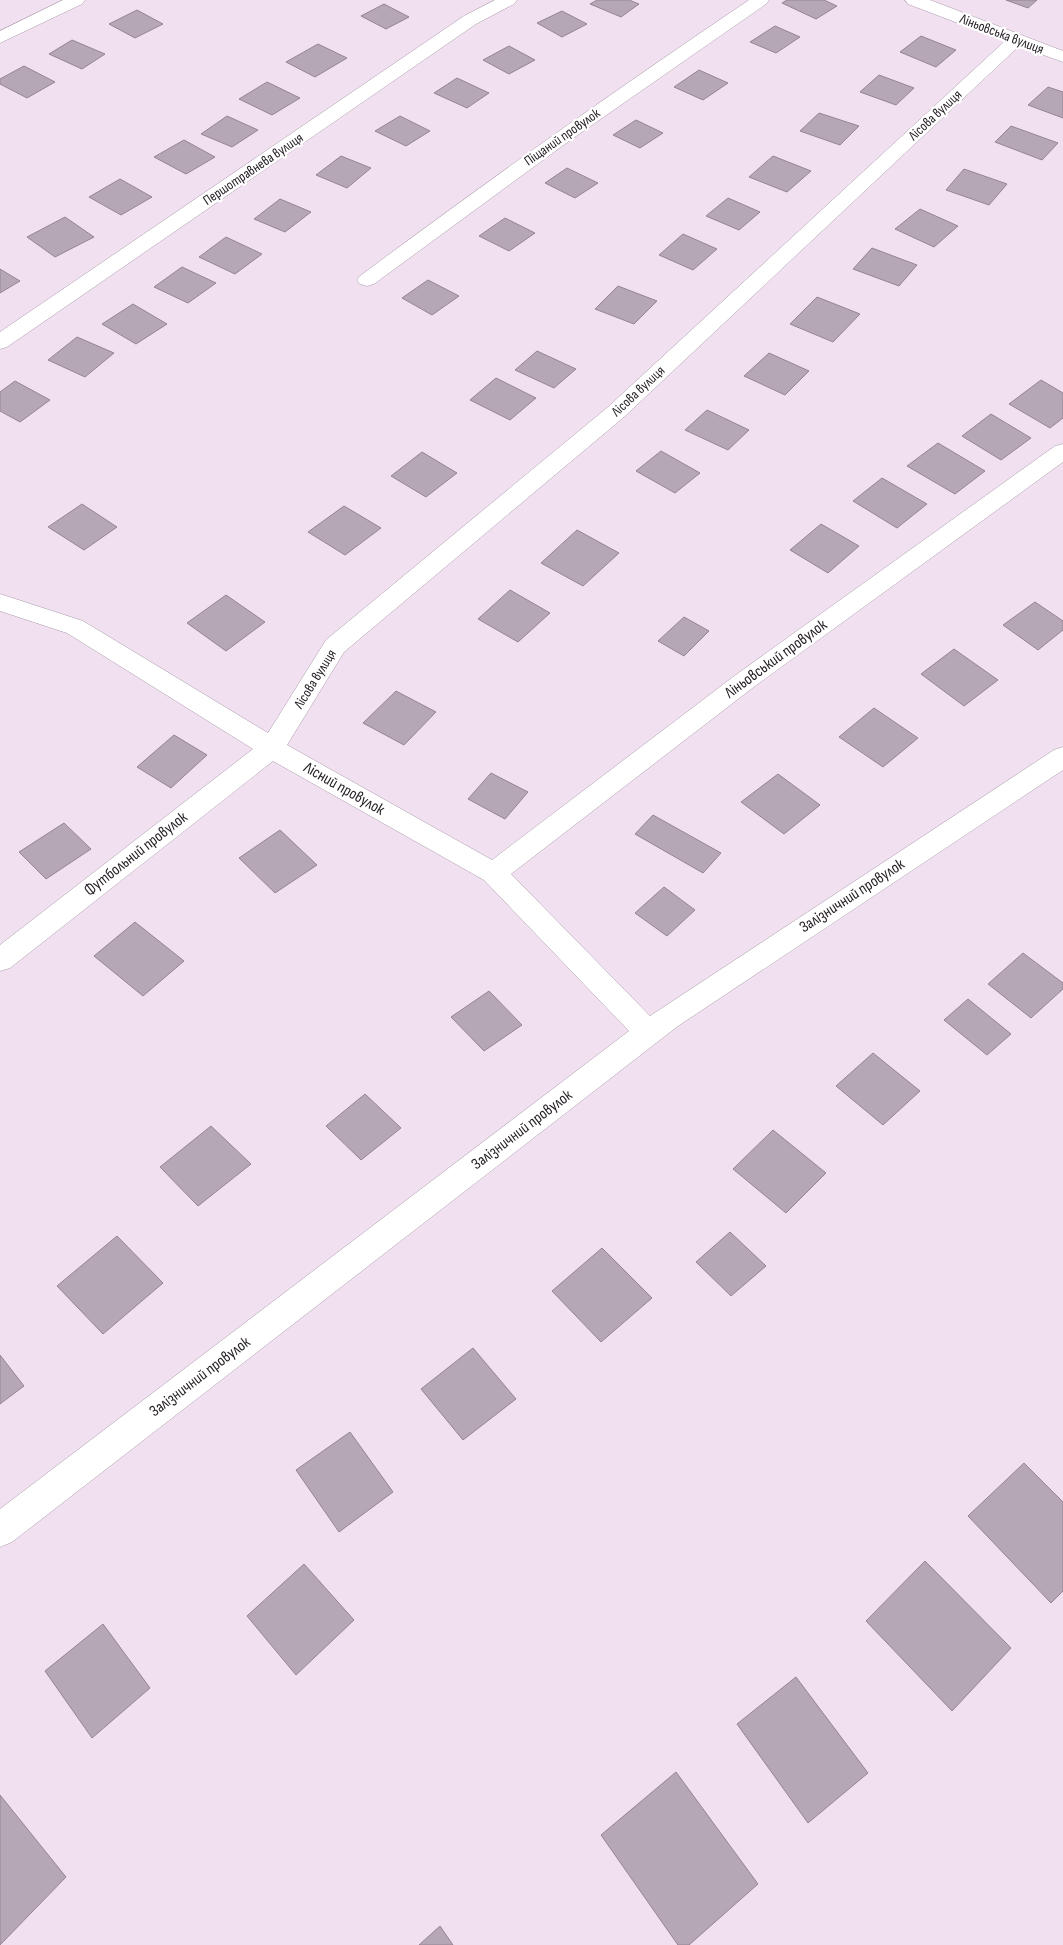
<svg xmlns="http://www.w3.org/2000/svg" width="1063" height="1945" font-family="'Sofia Sans Condensed',sans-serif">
  <rect width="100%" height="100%" fill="#f0e0f0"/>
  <path fill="#b6a7b6" stroke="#948594" d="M597,0H629L639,4L621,17L590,4Z
    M787,0H824L837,6L816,19L782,3Z
    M1006,0H1037L1028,8Z
    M384,4L409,17L386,29L361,16Z
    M137,10L163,24L135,38L109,24Z
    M562,11L587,24L562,37L537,23Z
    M775,26L800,37L776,53L750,42Z
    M921,36L956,50L936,67L900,52Z
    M72,40L105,54L82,69L49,54Z
    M318,44L347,58L315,77L286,62Z
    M509,46L535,60L509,74L483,60Z
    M24,66L55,82L27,98L0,84V79Z
    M699,70L728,83L703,100L674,87Z
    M879,75L914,88L896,105L860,92Z
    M457,78L489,93L467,108L434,93Z
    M267,82L300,98L272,115L239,99Z
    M1048,87L1063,92V118L1028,105Z
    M819,113L859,126L840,145L800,131Z
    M227,116L258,130L232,147L201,134Z
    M400,116L430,131L406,146L375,131Z
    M636,120L663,133L640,148L613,135Z
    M1011,126L1058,143L1042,160L995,142Z
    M184,140L215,157L186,174L154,157Z
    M341,156L371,168L347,188L316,175Z
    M773,156L811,171L787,192L749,177Z
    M567,168L598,183L575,198L545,183Z
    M964,169L1007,184L989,205L946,190Z
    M120,179L152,197L121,215L89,197Z
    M728,198L760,212L739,230L706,216Z
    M280,199L311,212L285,232L254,219Z
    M920,209L958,226L934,247L895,229Z
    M65,217L94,237L55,257L27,237Z
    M505,218L535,233L509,251L479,236Z
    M683,234L717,249L693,270L659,255Z
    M226,237L262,254L235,274L199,257Z
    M872,248L917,265L899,286L853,269Z
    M182,267L216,283L188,303L154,287Z
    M0,269L20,281L0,293Z
    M428,280L459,296L432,315L402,298Z
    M618,286L657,301L634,324L595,309Z
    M817,297L860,314L833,342L790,324Z
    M133,304L167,324L136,344L102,324Z
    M77,337L114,353L85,377L48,360Z
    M537,351L576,369L554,388L515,370Z
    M769,353L809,371L785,395L744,376Z
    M496,378L536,398L510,420L470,400Z
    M1041,380L1063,393V418L1050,428L1009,404Z
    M15,381L50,400L20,422L0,411V392Z
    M707,410L749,430L728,450L685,430Z
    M991,414L1031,438L1001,460L962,436Z
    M938,443L985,471L955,494L907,466Z
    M661,451L700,473L675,493L636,471Z
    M422,452L457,473L426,497L391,476Z
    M882,478L927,504L897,528L853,501Z
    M82,504L117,527L84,550L48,527Z
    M344,506L381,528L345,555L308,532Z
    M821,524L859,546L828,573L790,550Z
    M577,530L619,553L583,586L541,563Z
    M510,590L550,613L518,642L478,619Z
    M226,595L265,622L226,651L187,623Z
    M1035,602L1063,621V630L1038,650L1003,625Z
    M684,617L709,631L684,656L658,641Z
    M954,649L998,680L964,706L921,674Z
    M396,691L436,712L404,745L363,723Z
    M874,708L918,738L883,767L839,737Z
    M174,735L207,755L171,788L137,767Z
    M491,773L528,792L505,819L468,799Z
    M778,774L820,805L784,834L741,802Z
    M653,815L721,853L703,873L635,834Z
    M64,823L91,849L46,879L19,852Z
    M280,830L317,865L275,893L239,858Z
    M664,887L695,910L667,936L635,913Z
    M135,922L184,961L143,996L94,956Z
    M1023,953L1063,983V989L1031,1018L988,984Z
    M489,991L522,1025L484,1051L451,1017Z
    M968,999L1011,1034L987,1055L944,1020Z
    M873,1053L920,1091L883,1125L836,1086Z
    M365,1094L401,1128L361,1160L326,1126Z
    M211,1126L251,1164L198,1206L160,1167Z
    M773,1130L826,1173L786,1213L733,1169Z
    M730,1232L766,1266L731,1296L696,1262Z
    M117,1236L163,1283L103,1334L57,1286Z
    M602,1248L652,1298L601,1342L552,1291Z
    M473,1348L516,1399L463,1440L421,1389Z
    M0,1355L24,1386L0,1404Z
    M350,1432L393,1492L339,1532L296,1470Z
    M1024,1463L1063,1502V1591L1051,1603L968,1516Z
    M925,1561L1011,1648L952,1711L866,1621Z
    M304,1564L354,1620L296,1675L247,1616Z
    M103,1624L150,1688L92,1738L45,1671Z
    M796,1677L868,1773L808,1823L737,1724Z
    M676,1772L758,1884L689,1945H678L601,1835Z
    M0,1795L66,1877L0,1945Z
    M440,1926L453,1945H419Z"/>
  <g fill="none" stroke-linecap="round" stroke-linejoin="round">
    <defs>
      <path id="minor" d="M63,0H85L82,4L0,43V31Z
        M495,0H517L514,4L476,24L7,347L0,349V332L464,16Z
        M749,0H769L766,4L569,141L374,284L367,286L360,284L357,280L360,276C487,181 617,89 749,0Z
        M905,0H930L1063,51V62L1019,46L624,417L344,652L287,745L492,860L737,674L1055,446L1063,444V462L755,686L511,874L650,1016L1054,750L1063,747V770L678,1026L12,1542L0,1547V1509L629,1031L484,880L273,761L10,968L0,971V945L253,749L67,633L0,611V594L83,621L268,733L326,640L608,407L1005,41L908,4Z"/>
    </defs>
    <use href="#minor" stroke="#aa9baa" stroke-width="1"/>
    <use href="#minor" fill="#fff" fill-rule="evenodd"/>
  </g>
  <g text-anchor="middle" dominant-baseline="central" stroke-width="4.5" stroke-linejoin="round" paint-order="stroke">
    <g font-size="14" fill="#272227" stroke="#fff">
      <text transform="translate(1002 34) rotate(21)">Ліньовська вулиця</text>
      <text transform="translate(935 115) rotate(-43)">Лісова вулиця</text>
      <text transform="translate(562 137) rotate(-35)">Піщаний провулок</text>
      <text transform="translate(253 169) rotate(-34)">Першотравнева вулиця</text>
      <text transform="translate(638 391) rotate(-43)">Лісова вулиця</text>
      <text transform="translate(315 679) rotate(-58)">Лісова вулиця</text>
    </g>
    <g font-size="16" fill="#272227" stroke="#fff">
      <text transform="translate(776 659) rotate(-36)">Ліньовський провулок</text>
      <text transform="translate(344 789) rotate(30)">Лісний провулок</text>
      <text transform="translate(136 854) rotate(-38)">Футбольний провулок</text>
      <text transform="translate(852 896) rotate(-33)">Залізничний провулок</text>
      <text transform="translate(522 1130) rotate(-37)">Залізничний провулок</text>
      <text transform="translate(200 1377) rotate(-37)">Залізничний провулок</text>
    </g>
  </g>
</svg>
